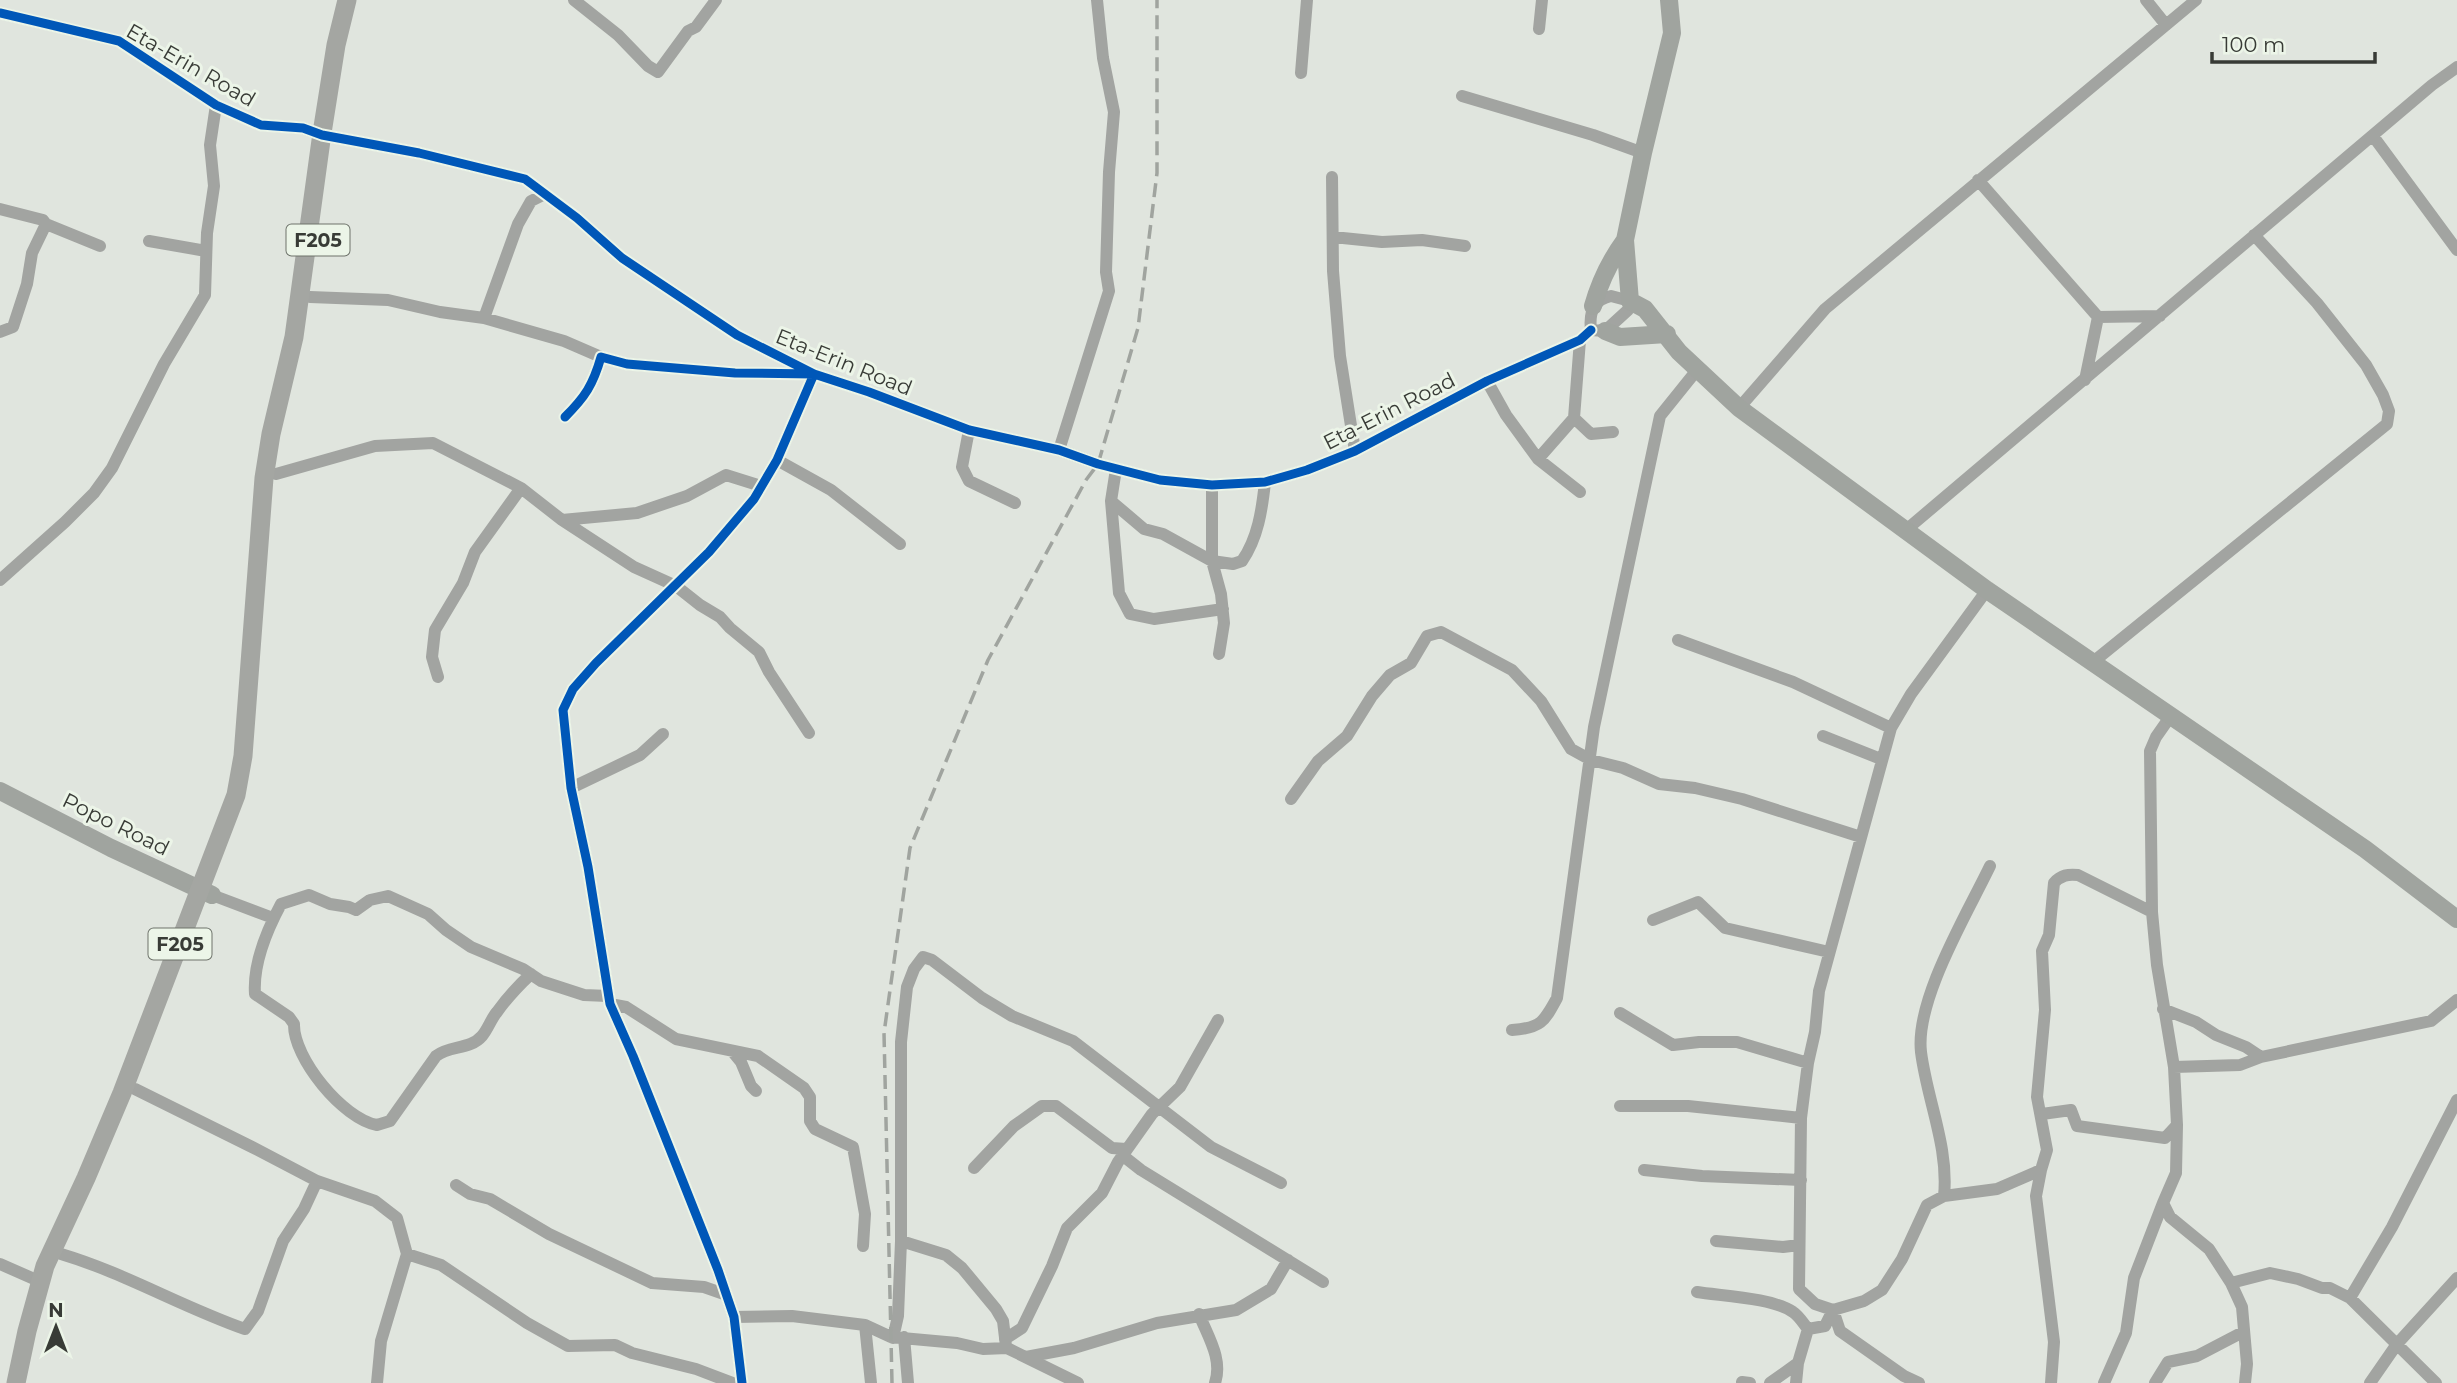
<svg xmlns="http://www.w3.org/2000/svg" width="2457" height="1383" font-family="Montserrat,sans-serif">
  <rect width="100%" height="100%" fill="#e0e5de"/>
  <g fill="none" stroke-linecap="round" stroke-linejoin="round">
    <path stroke="#a2a4a1" stroke-width="12" d="M574,0L618,35L648,66L658,72L688,31L696,27L716,0
      M2146,0L2166,25
      M0,13L119,41L216,105L261,125L303,128L322,135L419,153L525,179L577,218L622,258L737,335L814,374L869,392L969,430L1059,450L1098,464L1160,480L1212,485L1265,482L1307,470L1355,451L1487,381L1580,340L1591,330
      M1539,29L1542,0
      M1301,73L1307,0
      M1462,96L1593,135L1643,153
      M2373,136L2457,250
      M1332,177L1333,271L1340,356L1355,451
      M1978,180L2098,317L2160,316
      M0,209L43,220L46,224L32,253L27,284L13,327L0,332
      M46,224L100,246
      M1333,237L1382,242L1422,240L1465,246
      M149,241L206,251
      M1611,296L1630,301L1628,310L1605,331L1591,330C1589,313 1593,300 1611,296Z
      M310,297L388,300L440,312L484,318L564,341L601,357
      M484,318L518,224L531,201L545,194
      M2085,380L2098,317
      M1487,381L1506,415L1538,459L1580,492
      M1739,408L1825,309L2196,0
      M565,417C585,397 593,385 601,357L627,364L735,373L814,374L777,460L754,499L709,552L596,663L573,689L563,710L571,788L588,867L610,1004L633,1056L718,1270L734,1317L742,1383
      M1574,418L1591,434L1613,432
      M969,430L962,467L969,481L1015,503
      M1059,450L1109,291L1106,272L1109,172L1114,112L1103,58L1097,0
      M1538,459L1574,418L1580,340
      M777,460L831,490L900,544
      M1116,469L1111,501L1119,593L1130,614L1154,619L1223,609
      M276,474L375,446L433,443L521,488L562,520L634,567L676,586L700,605L720,617L730,628L759,652L769,672L809,733
      M1212,485V561L1221,594L1224,623L1219,654
      M1111,501L1144,529L1163,534L1212,561L1233,564L1242,561C1258,538 1262,510 1265,482
      M562,520L637,513L687,496L726,475L761,486
      M1906,530L2432,85L2457,67
      M0,580L65,522L94,493L112,468L164,364L205,295L207,233L214,186L210,145L216,105
      M1678,640L1793,682L1891,728
      M2093,662L2387,424L2389,411L2383,395L2366,365L2317,303L2254,235
      M438,677L432,657L435,630L463,583L475,552L521,488
      M2170,717L2156,737L2150,751L2152,912L2157,965L2174,1067L2177,1125L2176,1173L2163,1203L2170,1217L2209,1249L2231,1283L2242,1307L2247,1364L2245,1383
      M1823,736L1881,759
      M571,788L640,755L663,734
      M1291,799L1318,761L1347,736L1372,696L1390,675L1411,663L1427,636L1441,632L1512,670L1541,701L1571,749L1591,760L1623,768L1659,784L1695,788L1742,799L1861,837
      M212,895L273,918
      M1653,920L1698,902L1725,928L1829,952
      M531,974C518,986 507,998 497,1012C491,1019 488,1029 482,1036C470,1050 450,1045 436,1056L390,1121L377,1125C343,1119 293,1058 294,1024L289,1017L255,994C253,965 267,930 281,904L309,895L330,904L349,907L356,910L370,900L388,896L428,914L446,930L471,947L523,969L541,981L584,995L608,996
      M610,1004L626,1007L676,1039L758,1056L804,1088L810,1097V1121L815,1129L853,1147L865,1214L863,1246
      M2163,1009L2196,1022L2216,1035L2246,1047L2261,1057L2431,1021L2457,1000
      M1620,1013L1673,1045L1699,1042H1737L1808,1063
      M1512,1030C1541,1028 1544,1022 1557,998L1594,727L1660,416L1697,370
      M732,1051L741,1062L751,1086L756,1091
      M2174,1067L2240,1065L2261,1057
      M135,1089L252,1147L317,1181L375,1201L397,1218L407,1254L381,1341L377,1383
      M1620,1106H1688L1801,1118
      M2042,1114L2071,1110L2077,1126L2165,1138L2177,1125
      M1122,1155L1141,1170L1323,1282
      M974,1168L1014,1126L1042,1106H1056L1112,1148L1126,1149
      M1644,1170L1702,1176L1801,1180
      M2041,1170L2036,1196L2054,1342L2051,1383
      M456,1185L470,1194L490,1199L549,1234L652,1283L704,1287L724,1294
      M1944,1196C1949,1147 1927,1100 1921,1052C1915,1000 1967,914 1990,866
      M901,1241L946,1255L962,1268L996,1309L1003,1321L1006,1346
      M1716,1241L1783,1247L1799,1245
      M61,1254C125,1273 182,1307 245,1329L258,1311L283,1241L304,1209L317,1181
      M407,1254L441,1265L527,1323L568,1346L615,1345L632,1353L696,1369L733,1383
      M0,1264L41,1282
      M2231,1283L2270,1273L2298,1279L2322,1288H2330L2350,1298
      M1697,1292C1722,1296 1773,1298 1793,1312C1799,1316 1803,1323 1808,1329L1825,1326L1833,1310L1864,1301L1882,1290L1902,1259L1927,1205L1944,1196L1997,1189L2041,1170L2047,1150L2037,1097L2045,1010L2042,951L2049,935L2054,883C2061,875 2068,874 2078,875L2152,912
      M1199,1314C1208,1337 1223,1359 1215,1383
      M734,1317L792,1316L865,1325L891,1337L957,1343L983,1349L1007,1348L1078,1383
      M865,1325L871,1383
      M904,1337L908,1383
      M893,1338L898,1316L901,1241V1042L907,987L914,969L923,957L932,960L982,998L1012,1016L1073,1041L1211,1147L1281,1183
      M1005,1339L1022,1328L1052,1266L1067,1228L1102,1193L1118,1162L1152,1114L1180,1087L1218,1020
      M1026,1357L1074,1348L1157,1323L1236,1310L1271,1289L1288,1260
      M1742,1382L1750,1383
      M1770,1383L1798,1363
      M1796,1383L1798,1363L1808,1329
      M1919,1383L1904,1376L1840,1331L1833,1310L1815,1304L1799,1289L1801,1118L1808,1063L1815,1032L1819,991L1891,728L1911,694L1987,590
      M2104,1383L2126,1333L2134,1278L2163,1203
      M2155,1383L2168,1362L2197,1356L2243,1332
      M2370,1383L2397,1344L2457,1278
      M2436,1383L2350,1298L2392,1227L2457,1100"/>
    <path stroke="#a0a49f" stroke-width="18" d="M1669,0L1672,33L1643,153L1625,240L1630,301L1645,309L1679,352L1739,408L1987,590L2365,849L2457,919
      M1593,306C1600,281 1609,262 1625,240
      M1605,331L1620,337L1667,334
      M0,791L111,848L212,895"/>
    <path stroke="#a4a6a2" stroke-width="19" d="M16,1383L27,1331L45,1266L86,1178L122,1093L236,795L243,756L264,478L271,434L294,337L322,133L336,45L347,0"/>
    <path stroke="#a0a49f" stroke-width="3.5" stroke-dasharray="14 7" stroke-linecap="butt" d="M892,1383L884,1033L910,848L988,660L1086,480L1098,464L1138,328L1157,173V0"/>
    <defs>
      <path id="cycleway" d="M0,13L119,41L216,105L261,125L303,128L322,135L419,153L525,179L577,218L622,258L737,335L814,374L869,392L969,430L1059,450L1098,464L1160,480L1212,485L1265,482L1307,470L1355,451L1487,381L1580,340L1591,330
        M565,417C585,397 593,385 601,357L627,364L735,373L814,374L777,460L754,499L709,552L596,663L573,689L563,710L571,788L588,867L610,1004L633,1056L718,1270L734,1317L742,1383"/>
    </defs>
    <use href="#cycleway" stroke="#ecf5e8" stroke-width="13"/>
    <use href="#cycleway" stroke="#0057b8" stroke-width="9"/>
  </g>
  <g text-anchor="middle" dominant-baseline="central" stroke-width="6" stroke-linejoin="round" paint-order="stroke">
    <g fill="#ecf5e8" stroke="#6e736b" stroke-width="2">
      <rect x="286.5" y="224.5" width="63" height="31" rx="5"/>
      <rect x="148.5" y="928.5" width="63" height="31" rx="5"/>
    </g>
    <g font-size="19" font-weight="bold" fill="#383b36">
      <text x="318" y="240">F205</text>
      <text x="180" y="944">F205</text>
    </g>
    <g font-size="21" fill="#383b36" stroke="#ecf5e8">
      <text transform="translate(191 65) rotate(30)">Eta-Erin Road</text>
      <text transform="translate(844 362) rotate(22)">Eta-Erin Road</text>
      <text transform="translate(1389 411) rotate(-27)">Eta-Erin Road</text>
      <text transform="translate(116 824) rotate(26)">Popo Road</text>
    </g>
  </g>
  <g transform="translate(56 1327)" stroke="#ecf5e8" stroke-width="5" paint-order="stroke">
  <path d="M0-5L12 26L0 18L-12 26Z" fill="#383b36"/>
  <text y="-10" font-size="19" font-weight="bold" text-anchor="middle" fill="#383b36">N</text>
  </g>
  <path d="M2212 52v10h163v-10" fill="none" stroke="#383b36" stroke-width="3.5"/>
  <text x="2222" y="52" font-size="21" fill="#383b36" stroke="#ecf5e8" stroke-width="5" paint-order="stroke">100 m</text>
</svg>
